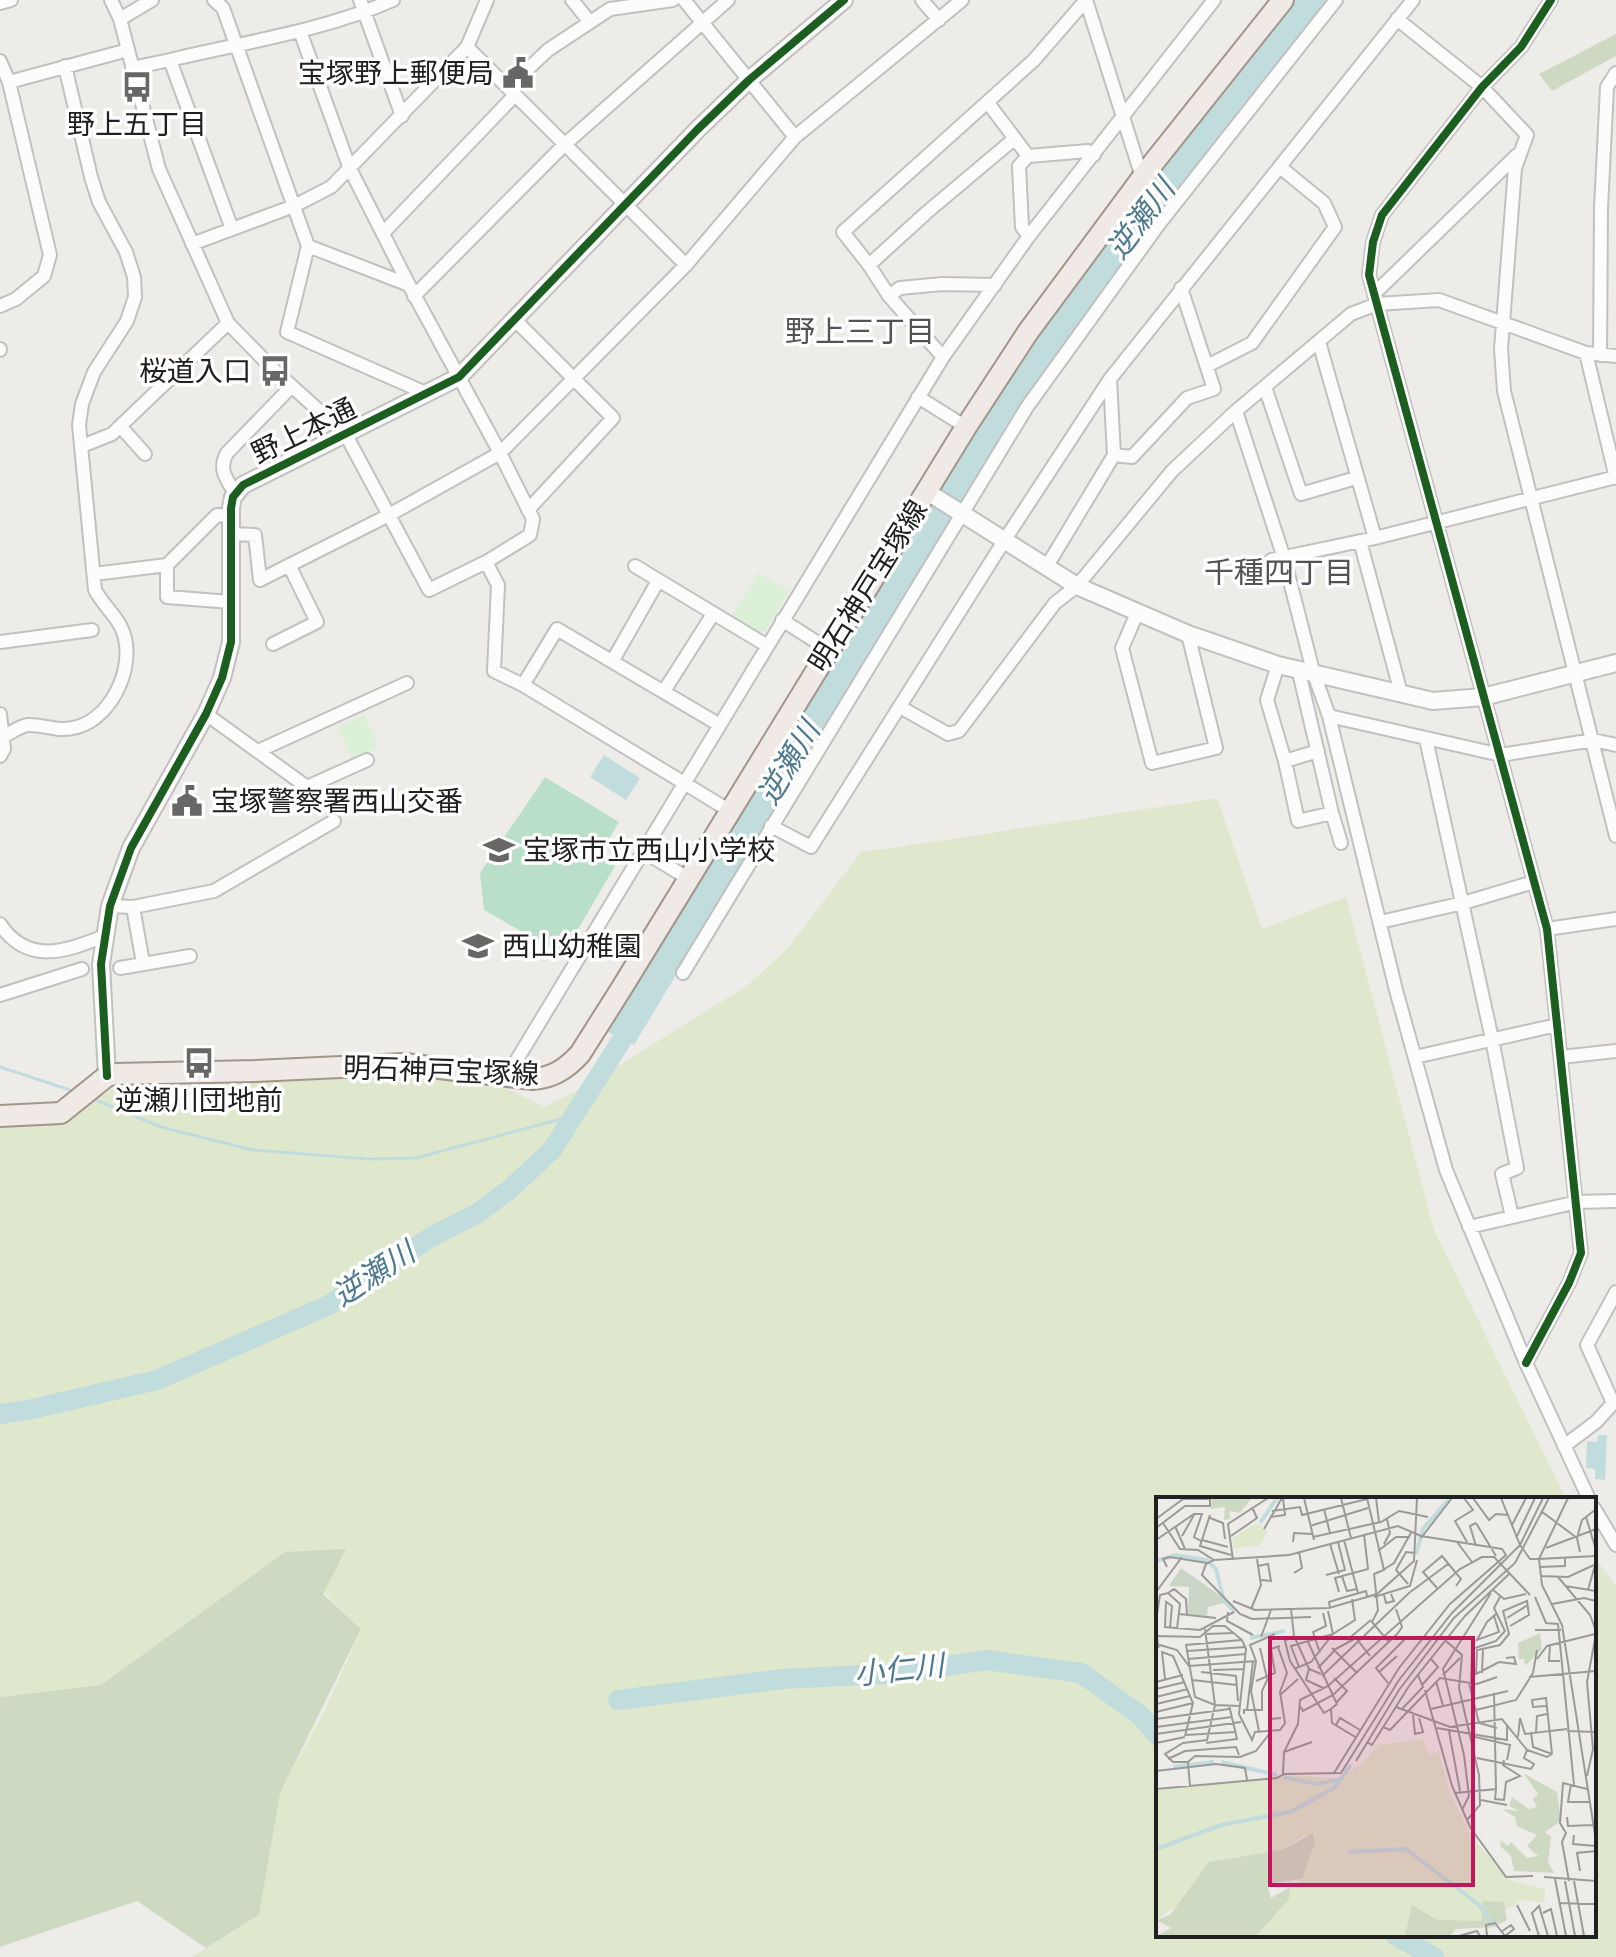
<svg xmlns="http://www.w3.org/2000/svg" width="1616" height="1957" font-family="Rubik,'Noto Sans JP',sans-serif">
  <rect width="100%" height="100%" fill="#eeece9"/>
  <path fill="#dfe7cc" d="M1217,798L1262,929L1346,897L1434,1230L1566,1499H1158V1935H1594V1557L1616,1586V1957H192L259,1915L279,1793L324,1712L361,1630L285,1552L101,1685L0,1697V1122L67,1118L118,1085L184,1086L206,1084V1078L380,1069L486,1079L545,1107L589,1084L748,985L787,949L862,851L893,848Z"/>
  <path fill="#ced9c2" d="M1616,34V56L1552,91L1539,74Z
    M346,1549L323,1594L361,1629L280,1793L259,1915L206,1948L137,1901L0,1947V1697L101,1685L285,1552Z"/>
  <path fill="#dcf0d8" d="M758,572L789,590L765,632H756L730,618Z
    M364,715L377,741L376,749L353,760L337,727Z"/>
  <path fill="#badfc9" d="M545,777L619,822L599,856L615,866L563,955L484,910L480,873Z"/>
  <path fill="#c1dcdd" d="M1290,0H1330L1026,402L960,503L634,1045L606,1031L776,749L1058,299Z
    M604,755L640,778L626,800L590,777Z
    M1598,1435H1607L1605,1480L1595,1479V1469L1586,1468L1587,1441L1597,1442Z"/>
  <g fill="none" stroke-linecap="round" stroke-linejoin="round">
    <path stroke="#c1dcdd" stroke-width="3" d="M0,1067L76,1092
      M91,1098L161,1127L253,1150L368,1159L416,1158L572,1116"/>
    <path stroke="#c1dcdd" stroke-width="20" d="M0,1414L28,1410L157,1380L329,1305L431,1237L478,1213L510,1189L552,1150L637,1016
      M618,1700L783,1679L902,1673L986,1660L1081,1673L1141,1716L1158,1736
      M1395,1935L1434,1957"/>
    <defs>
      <path id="minor" d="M111,0L120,19
        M152,0L120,19L159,169L228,323L275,371L346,435L429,590L486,562
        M214,0L223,8L308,246L409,285
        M360,0L402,116
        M572,0L589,21
        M684,0L795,137
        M922,0L939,20
        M1086,0L1142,177
        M0,3L11,0
        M1397,19L1482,87L1527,135L1515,168L1501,349L1504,391L1616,836
        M300,31L350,169L409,285L500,453L533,519L530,535L486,562L498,585L494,671L523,685L730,811
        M467,47L686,265
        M0,61L9,82
        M132,68L170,60
        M508,88L548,50L610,9L673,0
        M988,103L1028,156
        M232,229L170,60C245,42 323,31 393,0
        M383,233L515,95
        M1029,236L1022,227L1019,166L1028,156L1088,151L1094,155
        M192,244L294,206L331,187L467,47L487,0
        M308,246L287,332L428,394
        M869,265L926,213L1014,139
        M1375,293L1517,155
        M414,296L563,146L728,0
        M889,296L900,288L942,284L995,285
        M0,306L16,299L44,276L50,255L9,82L128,50
        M513,318L613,418L528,510
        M1319,342L1375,538
        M0,349V350
        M1586,353L1616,478
        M1600,355L1601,208L1607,87L1616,73
        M943,357L889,296L869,265L843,232L1034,60L1086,0
        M1207,366L1252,343L1335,227L1324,203L1280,167
        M1110,379L1114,455
        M1265,387L1301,494L1356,478
        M918,397L966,427
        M1236,411L1284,558L1313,671L1329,716L1396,990L1446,1170L1526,1363L1589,1499
        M121,427L145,454
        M82,446L112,434L228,323
        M235,493C226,479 218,469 227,453L292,386
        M230,534L255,535L260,580L389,515L500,453L686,265L795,137L962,0
        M1360,541L1401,693
        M1271,560L1375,538L1616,477
        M167,565V597L231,602
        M635,566L766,645
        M1047,566L1114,455L1132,457L1187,398L1214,389L1181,288
        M94,574L167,565L217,515L230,516
        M1138,611L1122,648L1152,763L1216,748L1188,634
        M782,620L829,650
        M0,642L92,630
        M273,644L317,622L289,565
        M613,660L658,581
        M1278,665L1267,700L1285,761L1318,751
        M523,685L557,629L718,724
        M664,691L713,614
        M900,707L948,734L959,731L1055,603L1077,586L1172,471L1236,411L1351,314L1377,304L1439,300L1586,353L1616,356
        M0,714L4,749L0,756
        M206,714L307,787L367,760
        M1329,716L1501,755L1593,740L1616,745
        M0,738C8,735 19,726 28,725C44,724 57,733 77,727C114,717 139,660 120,625C113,613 102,603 95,590L79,425L82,404L94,372L127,321L135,297L134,277L126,252L99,202L91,177L65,66
        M1426,739L1492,1039L1517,1168L1502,1174L1512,1216
        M258,751L407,683
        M1285,761L1298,821L1332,813L1298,668
        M1332,813L1341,843
        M771,826L811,847L1004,541L1110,379L1413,0
        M643,851L689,879
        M110,906L133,907L214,891L334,821
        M133,907L143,963
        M1380,922L1463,903L1534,882
        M0,924C27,965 66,952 104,936
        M1547,929L1616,919
        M120,968L190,956
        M683,973L1027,407L1159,224L1336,0
        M0,995L82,969
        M1415,1057L1557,1025
        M1561,1057L1616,1051
        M507,1076L943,357L1029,236L1214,0
        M1469,1227L1577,1202L1616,1201
        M1526,1363L1569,1283L1581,1253L1547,929L1369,275L1373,242L1382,215L1482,87L1521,47L1551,0
        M1613,1403L1587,1345L1616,1292
        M1564,1446L1596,1422L1616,1400
        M1594,1508L1616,1545"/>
      <path id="tertiary" d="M926,491L1077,586L1188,634L1278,665L1433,701L1483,697L1616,663
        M107,1076L101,964L110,906L131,848L206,714L222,678L231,642V508L233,497L243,485L459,377L698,129L749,80L844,0"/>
      <path id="primary" d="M0,1116L61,1113L107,1076L115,1074L255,1071L405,1064L533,1079C553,1078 567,1068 580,1054L623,986L966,427L1028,332L1154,162L1283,0"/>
    </defs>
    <use href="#minor" stroke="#c1c1bf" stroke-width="16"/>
    <use href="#tertiary" stroke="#c1c1bf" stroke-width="20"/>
    <use href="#primary" stroke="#a29589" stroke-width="24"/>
    <use href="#minor" stroke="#fcfcfc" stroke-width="12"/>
    <use href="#tertiary" stroke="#fcfcfc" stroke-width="16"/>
    <use href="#primary" stroke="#f0eae6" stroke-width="20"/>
    <defs>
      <path id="cycleway" d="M107,1076L101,964L110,906L131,848L206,714L222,678L231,642V508L233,497L243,485L459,377L698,129L749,80L844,0
        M1526,1363L1569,1283L1581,1253L1547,929L1369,275L1373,242L1382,215L1482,87L1521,47L1551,0"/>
    </defs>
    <use href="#cycleway" stroke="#fff" stroke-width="13"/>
    <use href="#cycleway" stroke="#1b5e20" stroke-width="8"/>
  </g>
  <defs>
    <symbol id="civic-bare" viewBox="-9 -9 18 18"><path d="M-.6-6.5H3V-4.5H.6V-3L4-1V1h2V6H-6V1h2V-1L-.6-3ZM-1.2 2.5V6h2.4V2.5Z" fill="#686766" stroke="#fff" stroke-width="2.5" paint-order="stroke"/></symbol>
    <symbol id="bus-bare" viewBox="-9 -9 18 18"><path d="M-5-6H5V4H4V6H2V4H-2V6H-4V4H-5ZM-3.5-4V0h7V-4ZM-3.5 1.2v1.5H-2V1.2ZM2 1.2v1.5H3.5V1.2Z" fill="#686766" stroke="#fff" stroke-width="2.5" paint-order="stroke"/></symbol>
    <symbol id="school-bare" viewBox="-9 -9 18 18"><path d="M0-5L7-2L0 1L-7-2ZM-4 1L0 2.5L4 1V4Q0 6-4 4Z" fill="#686766" stroke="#fff" stroke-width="2.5" paint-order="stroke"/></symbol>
  </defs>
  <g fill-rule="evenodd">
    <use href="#civic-bare" x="496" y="51" width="44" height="44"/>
    <use href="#bus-bare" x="115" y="65" width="44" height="44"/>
    <use href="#bus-bare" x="253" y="349" width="44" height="44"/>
    <use href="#civic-bare" x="165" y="779" width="44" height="44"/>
    <use href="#school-bare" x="477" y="828" width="44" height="44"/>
    <use href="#school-bare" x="456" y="924" width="44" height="44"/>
    <use href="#bus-bare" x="177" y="1041" width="44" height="44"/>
  </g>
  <g text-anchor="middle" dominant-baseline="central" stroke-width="7" stroke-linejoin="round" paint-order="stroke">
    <g font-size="28" fill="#202020" stroke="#fff" text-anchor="start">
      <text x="494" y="73" text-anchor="end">宝塚野上郵便局</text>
      <text x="137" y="124" text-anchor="middle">野上五丁目</text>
      <text x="251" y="371" text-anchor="end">桜道入口</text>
      <text x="211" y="801">宝塚警察署西山交番</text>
      <text x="523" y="850">宝塚市立西山小学校</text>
      <text x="502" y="946">西山幼稚園</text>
      <text x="199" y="1100" text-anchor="middle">逆瀬川団地前</text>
    </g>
    <g font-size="28" fill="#202020" stroke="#fff">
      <text transform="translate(304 431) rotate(-26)">野上本通</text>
      <text transform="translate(868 586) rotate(-58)">明石神戸宝塚線</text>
      <text transform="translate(441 1071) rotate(2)">明石神戸宝塚線</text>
    </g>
    <g font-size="30" font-style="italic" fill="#4d798f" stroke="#fff">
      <text transform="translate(1141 219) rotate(-53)">逆瀬川</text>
      <text transform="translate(789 763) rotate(-59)">逆瀬川</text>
      <text transform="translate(374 1274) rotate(-33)">逆瀬川</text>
      <text transform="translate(899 1670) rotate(-6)">小仁川</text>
    </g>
    <g font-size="30" fill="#535353" stroke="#fff">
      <text x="860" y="332">野上三丁目</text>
      <text x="1279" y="573">千種四丁目</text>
    </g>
  </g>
  <g transform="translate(1156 1497)">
    <rect width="440" height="440" fill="#eeece9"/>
    <path d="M100,26L112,34L103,49L78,51L76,42ZM267,242L273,258L283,254L294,296L315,338L351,382L389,392L388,406L367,403L327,425L250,439H100L133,402L134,390L146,382L159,347L150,337L126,353L97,359L0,423V293L129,278L183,281L208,265L222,248Z" fill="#dfe7cc"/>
    <path d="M56,1H96L84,16L73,14L74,22L68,23L69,10L55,12ZM384,136L386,152L369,169L368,161L377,159L363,163L362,146ZM367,276L401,295L405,324L389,335L395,340L392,365L398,376L358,374L355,359L344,349L345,343L352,349L355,345L371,361L382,359L371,349L381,338L361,329L359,320L346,312L363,314L353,309L356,300L373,312L381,310L377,302L382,297ZM157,336L159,346L146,382L111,387L115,401L134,390L133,402L100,439H0L15,431L0,423L14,418L53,365L126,353ZM327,404L348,405L351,423L337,430L300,432L294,439H249L256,408L281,423L325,424Z" fill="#ced9c2"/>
    <path d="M25,71L65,99L68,106L52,110L51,119L32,117L33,90L13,89Z" fill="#cad7c7"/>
    <path fill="none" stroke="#c1dcdd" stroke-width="4" d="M104,26L121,1M260,57L267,32L294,1M0,64L20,58L51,63L60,72L68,104L79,115M94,141L129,134M65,265L121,278M17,270L58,265M127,280L160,287L186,282M0,352L65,328L134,315L178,291L195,268M192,355L250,352L323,408L340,429"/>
    <path fill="none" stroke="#9c9a99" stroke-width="2" d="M148,1L158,43M185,1L195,41M211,1L228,73L218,77L222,113L216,125L232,144M220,1L223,25M308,1L317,13L299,24L311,45M317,1L333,23L340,17L353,18M345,1L364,48M168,12L174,36M116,14L144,10L146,18L211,2M385,14L421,41M54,18L44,49L75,58M114,20L129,18L127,1M430,20L440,53M54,21L67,26L69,42M0,22L27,2H54M7,26L24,52L42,53L58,63L133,58L242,29L265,39L346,52L350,58L294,107L243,171L178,276M320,26L340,59M320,26L314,29L320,49M356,28L370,1M19,29L29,52M154,29L212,11M0,31L29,9H54V1M108,32L126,1M26,39L38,18M75,39L101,21L96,10M157,40L225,25L243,14L272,20M265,41L296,1M360,41L379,1M0,43L38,17H46L38,40L45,44M46,43L72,50M188,43L202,96M137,45L138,36L156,37M301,45L316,65M174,47L183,77M228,47L234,36L231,22M364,48L387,1M390,51L440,32M222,54L240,40H254M424,55L421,41L426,23L439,13M440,59L383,62L386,88L406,128L440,344M58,63L50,67L46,78L84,117L96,122L155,120M77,63L72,27L112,1M102,69L112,67L115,84L105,83M11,70L7,62L14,60L51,66M384,70L409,69V61M227,73L238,66L256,34M138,76L146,71L143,55M170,78L189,73L182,45M186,79L191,94L201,92M384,79L412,80L438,68M402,80L434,118L440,134M252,87L240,73L250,55L259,56M409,89L440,94M281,91L267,75L286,59L305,82L300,89M336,92L348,102L370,97M432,93L439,68M0,95L26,60M183,95L179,81L212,72L208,37M12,96L18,92L30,102L31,118M228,98L230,106L238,104L235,97M218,100L254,89L261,63M379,100L390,126L402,127L418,288M9,104L16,109L14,131M10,104L9,130L44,133L78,115M77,104L99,113L173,111L221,97L258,64L261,1M396,107L428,101L440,104M174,111L173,105L189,100L210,94L211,99M95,112L105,88L101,62M135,112L138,139L129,144L134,164L168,216L175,212M72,115L71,124L97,138M23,117L60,121M338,119L343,135L321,143L331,125L341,116M351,121L372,108M0,124L4,98L12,96L24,107L21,132M379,133H405M51,137L77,136M138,139L153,172L165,177M105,140L115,113M191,143L215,123M290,144L306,158L303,191L323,278L324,308L311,323M152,145L181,207L175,212L176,226L201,241M2,148L1,139L44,140L57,129H69L86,143L90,152L83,217L96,243L99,235L124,233L129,226L124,195L131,176L122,150M394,148L393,164H404M104,151L111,181M176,151L200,175M0,153L4,148L21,153L33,169L100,164M178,153L200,141L214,159M31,154L90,150M164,156L157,135L170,129L167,116M350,161L358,160L360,167L343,165L320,177L321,153L344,148L353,137L347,114L371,104L373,118L354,129M32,162L90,157M381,162L391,149L439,137M143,170L135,149L177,137L172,114M162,171L179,153M138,172L155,165L177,137L199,123L196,102M153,172L150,183L167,191M57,173L88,172M45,175L80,179L82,204M223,175L241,159M326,176L327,152M287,178L304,161M166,179L253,96L292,67M373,180L440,174M178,181L191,194L180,206M9,182L6,155L17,159L37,206L29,239M36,183L81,188M100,184L119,176L115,152L124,149M280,184L287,209M0,185L27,178M232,186L220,171L250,141M313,186L323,226L341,231M315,186L316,152L340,144L349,134L338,111L344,100M266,188L282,170L275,162M0,192L29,185M269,193L296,289L314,330L350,380L377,379M124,198L142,182M0,200L32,192M0,207L34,199M84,209L59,208L39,200L30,148L85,143M144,209L147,214L177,198L242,136L246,130L240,112M390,209L377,210L376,203L390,201L396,257M240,210L294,230L346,222L371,253L391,260L396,257M275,212L352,194M91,213L97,164M245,213L267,190L262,178M320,213L360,203L377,176L381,153M0,215L37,206M88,217V213H106V194L112,181M257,218L259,237L267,235L263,221M0,222L73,212M180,228L184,221L204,233M0,230L76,220M227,230L234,233L284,181L321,187L341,180M281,231L351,243V228M103,234L95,194L100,164L94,148L119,137M293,234L304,294M411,234L439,235M375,235L377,250L396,257M380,235L381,219L391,217M0,237L85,225M30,238L80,235M315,239L354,248L351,263M362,240L364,221L369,237L411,232M211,245L216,248L253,189L309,119L353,77M0,246L29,240M50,246L81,242L73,208M371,253L368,261L378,267L375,272M128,255L156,245M321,261L375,272M12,262L29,254L80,250L83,258M200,264L243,193L298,121L359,66L393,1M32,265L39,259L84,260L100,254L114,236L113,222L125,221M0,274L60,267L89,271L91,283M127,277L128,255L142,227L144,203L172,189L304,72L326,60H338L374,98M431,279L437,252L431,185L440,137M415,287L412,305H434M34,289L32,265H17L9,257L27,246L51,243L59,208L49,132M0,292L121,281L128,277L185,276L243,183L296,116L364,48L374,62H383L412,1M340,292L339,302L348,303L350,285L364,279L347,268L348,263M299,296L340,292L338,196M325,303L351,308M306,313L313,299L308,258L287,172L335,96M411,320L412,329L437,328M418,338L417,347L440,349M424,374L421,356L440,354M388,380L440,384M399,382L410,439M409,384L419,439M413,384L406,345L410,336L404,326L407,286L431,292M418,384L428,439M404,406L440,407M361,408L374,434M387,416L395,412L401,439M345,435L355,428L358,432L349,439M303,439L321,434L324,439M331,439L330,428L339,426L349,439M383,439L376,416L383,409L392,439"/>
    <path fill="#c2185b" fill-opacity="0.15" stroke="#c2185b" stroke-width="4" d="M114,141H317V388H114Z"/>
    <rect width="440" height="440" fill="none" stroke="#202020" stroke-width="4"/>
  </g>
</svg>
